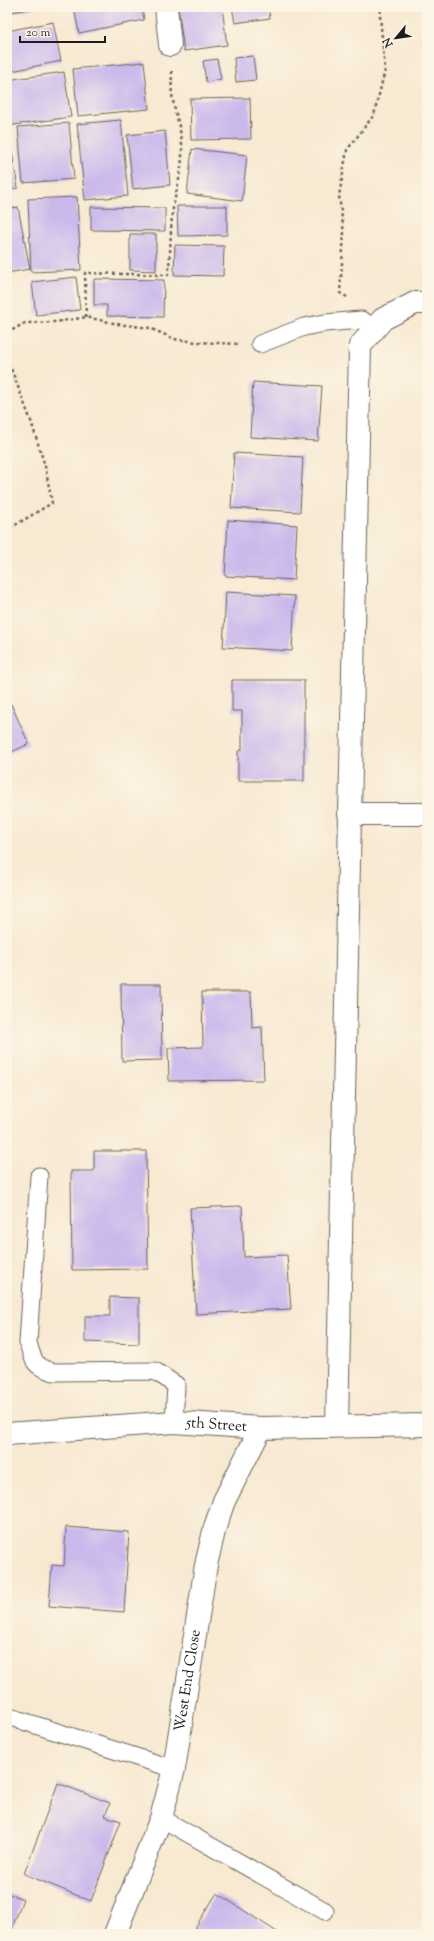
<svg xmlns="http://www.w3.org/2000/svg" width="434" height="1941" font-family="'Sorts Mill Goudy',serif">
  <rect width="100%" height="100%" fill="#fcf5e5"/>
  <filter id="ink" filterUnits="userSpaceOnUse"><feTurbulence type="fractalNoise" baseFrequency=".025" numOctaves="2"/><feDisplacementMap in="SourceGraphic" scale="8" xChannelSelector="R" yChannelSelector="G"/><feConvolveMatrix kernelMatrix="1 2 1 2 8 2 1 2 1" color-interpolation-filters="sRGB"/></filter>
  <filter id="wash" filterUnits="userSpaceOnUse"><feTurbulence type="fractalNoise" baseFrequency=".012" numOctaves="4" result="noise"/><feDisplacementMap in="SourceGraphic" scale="16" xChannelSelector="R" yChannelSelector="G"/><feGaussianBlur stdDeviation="0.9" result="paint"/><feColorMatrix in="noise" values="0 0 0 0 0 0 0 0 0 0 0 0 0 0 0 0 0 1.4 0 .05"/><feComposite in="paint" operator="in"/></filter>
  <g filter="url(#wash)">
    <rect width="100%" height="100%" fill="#f8e9d2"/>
    <g id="blocks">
      <path fill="#cbb9ec" d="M7,7H34V8L7,13Z
        M74,7H142L144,20L79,33Z
        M178,7H222L227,45L184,51Z
        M232,7H268L270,18L235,23Z
        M53,22L61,61L7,72V31Z
        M253,56L256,80L236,82L234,58Z
        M217,59L221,79L206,82L203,61Z
        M144,62L149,109L78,116L73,69Z
        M64,72L71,117L7,126V80Z
        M250,98L251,139L191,140L190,99Z
        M121,120L128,196L85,200L77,124Z
        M69,123L74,179L23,183L18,127Z
        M165,131L170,185L133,189L127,135Z
        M7,134H9L18,188L7,190Z
        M192,149L247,155L242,201L187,194Z
        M77,197L81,270L31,272L28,199Z
        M177,206H227V235L178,236Z
        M18,207L30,269L7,273V209Z
        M91,207L165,208V231L91,230Z
        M130,234H156V271L130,270Z
        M175,245L224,246L223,276L174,275Z
        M76,277L80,310L36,315L32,282Z
        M94,279L164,280L163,317L107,316V305H94Z
        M253,382L322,386L318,441L250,437Z
        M234,453L303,457L300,512L231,508Z
        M228,520L297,525L294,580L225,576Z
        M226,592L295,596L292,651L223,647Z
        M232,680H304V781H238V751L242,750V711H232Z
        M11,704L29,744L7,754V706Z
        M121,984H161L162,1060L122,1061Z
        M202,992H251L252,1028L262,1027L264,1080L169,1081L168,1048L203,1047Z
        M94,1151H146L148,1269L72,1270L71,1171H94Z
        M242,1206L244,1257L287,1255L291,1309L196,1314L190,1208Z
        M110,1297L139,1298V1344L85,1342V1316H110Z
        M66,1527L129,1532L124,1612L49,1606L52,1565L64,1566Z
        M58,1783L110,1803L105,1816L121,1821L91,1901L24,1874Z
        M7,1893L23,1899L10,1934H7Z
        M217,1893L280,1934H191Z"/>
    </g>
  </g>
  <g filter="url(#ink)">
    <use href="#blocks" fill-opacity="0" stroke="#69645c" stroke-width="1"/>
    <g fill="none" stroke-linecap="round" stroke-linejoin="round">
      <defs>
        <path id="service" d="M260,344L304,327L325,323L361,320L376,328
          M39,1176L28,1343C34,1362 34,1367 54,1372L155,1371L176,1385L174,1422
          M7,1716L174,1769
          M161,1818L325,1911"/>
        <g id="minor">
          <path d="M166,7L170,45"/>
          <path d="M349,814H427"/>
          <path d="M337,1426L360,346L383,319L415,303H427"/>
          <path id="s1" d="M7,1434L174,1422L261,1428L427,1425"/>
          <path id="s2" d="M115,1934L161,1818L174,1769L206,1565L215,1527L224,1501L261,1428"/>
        </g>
      </defs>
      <use href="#service" stroke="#69645c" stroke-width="19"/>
      <use href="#minor" stroke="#69645c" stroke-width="24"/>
      <path stroke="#69645c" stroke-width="2.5" stroke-dasharray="3 3" stroke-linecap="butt" d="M347,297L340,293L344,233L339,196L347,150L374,115L385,70L380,16L381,7
        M86,317L85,273L168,275C171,252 170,230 173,208C177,186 183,169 182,145C181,128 174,111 172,94C171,86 172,78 172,70
        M7,333L25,323L56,322L86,317L118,324L150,328L174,339L196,342L238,344
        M7,358L31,421L45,466L52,503L7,530"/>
      <use href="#service" stroke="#fff" stroke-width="17"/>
      <use href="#minor" stroke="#fff" stroke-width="22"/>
    </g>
  </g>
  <g text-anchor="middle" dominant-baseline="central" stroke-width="3" stroke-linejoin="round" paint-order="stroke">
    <g font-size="15" fill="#1c1c1c" stroke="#fcf5e5">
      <text stroke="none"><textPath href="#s1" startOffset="210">5th Street</textPath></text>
      <text stroke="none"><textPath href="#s2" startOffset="265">West End Close</textPath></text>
    </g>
  </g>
  <rect width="434" height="1941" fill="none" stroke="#fcf5e5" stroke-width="24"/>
  <g transform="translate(396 38) rotate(241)" stroke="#fcf5e5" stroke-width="3" paint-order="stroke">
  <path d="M0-3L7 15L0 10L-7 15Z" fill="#1c1c1c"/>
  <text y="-6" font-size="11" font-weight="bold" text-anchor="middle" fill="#1c1c1c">N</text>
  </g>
  <path d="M20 36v6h85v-6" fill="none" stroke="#1c1c1c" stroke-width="2"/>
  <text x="26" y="36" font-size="12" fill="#1c1c1c" stroke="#fcf5e5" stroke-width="3" paint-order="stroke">20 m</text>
</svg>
